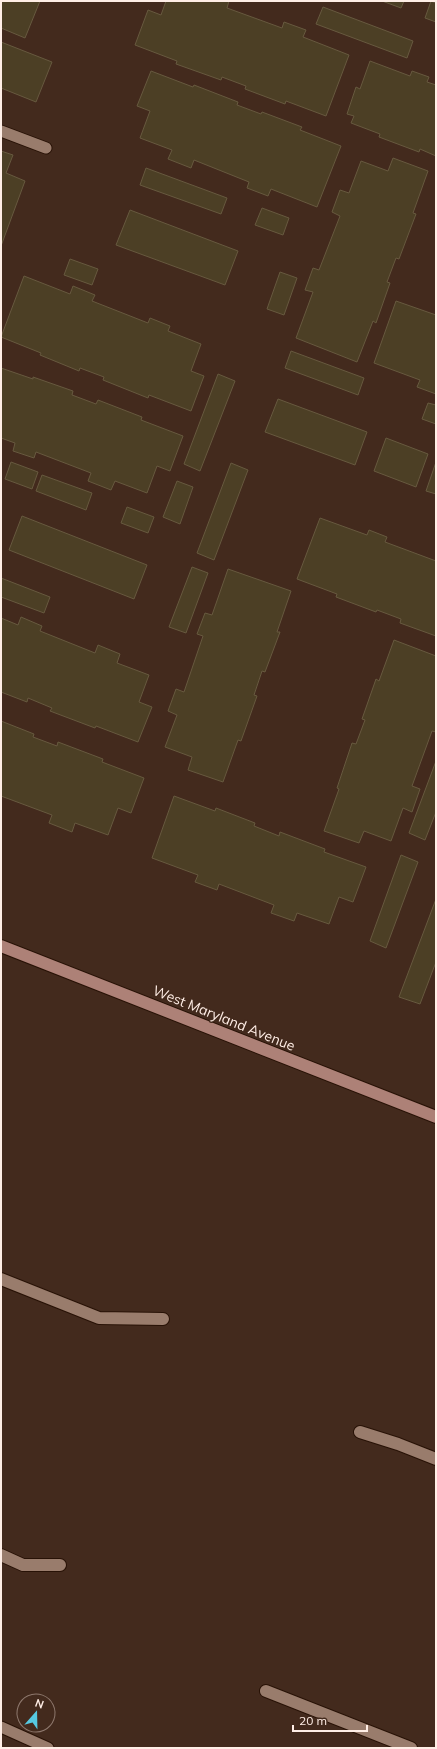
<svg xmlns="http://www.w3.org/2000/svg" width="437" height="1749" font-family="Mulish,sans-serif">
  <rect width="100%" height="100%" fill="#432a1d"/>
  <path fill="#4c3f25" stroke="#67593f" d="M1,1H40L25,38L1,28Z
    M166,1H229L227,8L282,28L284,22L306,30L303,37L349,55L326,116L286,101L285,104L245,89L246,86L222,77L221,80L176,64L177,61L135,45L148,10L161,15Z
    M382,1H404L401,8Z
    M431,1L436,3V22L425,18Z
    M323,7L413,41L407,58L316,24Z
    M1,42L52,62L36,102L1,88Z
    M370,61L410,76L412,71L429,77L427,82L436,85V156L420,149L419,152L379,137L380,134L351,123L354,116L347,114L356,87L360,89Z
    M151,71L193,87L194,85L238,102L237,105L261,114L262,112L302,127L300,130L341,146L317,207L271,189L268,196L247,188L249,182L194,160L191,168L168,159L172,150L140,138L150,111L137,106Z
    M1,151L13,155L6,173L25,181L1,246Z
    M393,158L428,171L413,213L416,214L399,259L396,258L387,282L390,283L376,323L373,321L357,362L296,338L313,292L305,290L313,268L319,270L340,216L332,212L340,190L349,193L361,161L388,171Z
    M146,168L227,198L221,214L140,185Z
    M262,208L289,218L283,235L255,225Z
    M130,210L238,251L225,285L116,245Z
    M70,259L98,269L92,285L64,275Z
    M280,272L297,278L284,315L267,309Z
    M24,276L70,294L73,286L95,295L92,301L148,323L150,318L170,326L168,331L201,344L191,371L204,376L191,411L149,395L148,398L103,380L104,377L80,368L79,371L40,355L41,353L1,337Z
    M396,301L436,315V394L417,387L420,380L374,363Z
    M291,351L364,378L358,395L285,368Z
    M1,368L33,379V377L73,391L72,395L96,404L98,400L142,417L141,420L183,436L170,471L157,466L147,493L115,481L111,490L88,481L91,473L36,452L34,458L13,451L15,443L1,438Z
    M218,374L235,381L200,471L184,464Z
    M278,399L367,432L355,465L265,432Z
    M428,403L436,405V424L422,419Z
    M386,438L428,454L416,487L374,471Z
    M11,462L38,472L32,489L5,479Z
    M436,462V494L426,491Z
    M231,463L248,470L214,560L197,553Z
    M42,475L92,493L86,510L36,491Z
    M177,481L193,487L180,524L163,517Z
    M127,507L154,517L148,533L121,523Z
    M22,516L147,565L134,599L9,550Z
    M320,518L367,535L369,530L387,537L385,542L436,561V636L400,623L401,619L377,610L376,612L336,597L337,594L297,579Z
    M192,567L208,573L186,633L169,627Z
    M228,569L291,591L277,632H280L265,672L262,671L254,695L257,696L241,741L238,740L223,782L188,770L192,757L165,747L177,715L168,711L176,689L184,692L203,636L197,634L205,613L212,615Z
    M1,578L50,597L44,613L1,597Z
    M21,617L42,626L40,631L95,653L98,645L120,654L117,663L149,675L139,702L152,707L138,742L96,726L95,728L50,711L52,708L28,698L27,702L1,692V618L18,625Z
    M394,640L436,656V732L432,731L412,786L420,789L412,812L403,808L391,841L364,831L359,843L324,831L339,789L337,788L352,743L356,744L365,720L362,719L376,679L379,681Z
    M1,721L34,734L33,737L57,746L58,742L103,759L102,762L144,778L131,813L118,808L108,835L75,823L72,832L49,823L52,815L1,796Z
    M436,761V812L425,840L409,833Z
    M174,796L215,811L216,808L255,823L254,826L279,836L280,832L325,849L324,852L366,867L353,902L339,897L329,924L297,913L294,921L271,913L274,905L219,884L217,890L195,882L198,875L152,858Z
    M401,855L418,862L386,948L370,941Z
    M436,899V962L420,1004L399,997Z"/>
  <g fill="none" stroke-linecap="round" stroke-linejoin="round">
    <defs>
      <path id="lane" d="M1,131L46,148
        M1,1727L48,1748"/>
      <path id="street" d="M1,1279L99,1318L163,1319
        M360,1432L398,1444L436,1459
        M1,1555L23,1565H60
        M266,1691L411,1748"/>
      <path id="secondary" d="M1,946L436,1117"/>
    </defs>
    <use href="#lane" stroke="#281206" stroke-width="13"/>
    <use href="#street" stroke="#281206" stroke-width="14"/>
    <use href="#secondary" stroke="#281206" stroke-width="14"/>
    <use href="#lane" stroke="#997c6c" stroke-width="11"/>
    <use href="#street" stroke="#997c6c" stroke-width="12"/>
    <use href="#secondary" stroke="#ad8177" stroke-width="12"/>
  </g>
  <g text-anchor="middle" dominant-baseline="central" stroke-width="3" stroke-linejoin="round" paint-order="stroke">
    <g font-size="14" fill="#ffeee6" stroke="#432a1d">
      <text transform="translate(224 1018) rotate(22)">West Maryland Avenue</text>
    </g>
  </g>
  <rect width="437" height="1749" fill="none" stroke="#ffeee6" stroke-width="4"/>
  <g transform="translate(36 1713) rotate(20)"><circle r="19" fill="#432a1d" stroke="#8e786d"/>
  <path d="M0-3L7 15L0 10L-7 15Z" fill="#56c9e1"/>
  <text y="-6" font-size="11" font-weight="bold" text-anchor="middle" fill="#ffeee6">N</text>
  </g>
  <path d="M293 1725v6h74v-6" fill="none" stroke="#ffeee6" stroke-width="2"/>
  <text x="299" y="1725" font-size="12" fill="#ffeee6" stroke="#432a1d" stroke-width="3" paint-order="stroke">20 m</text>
</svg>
